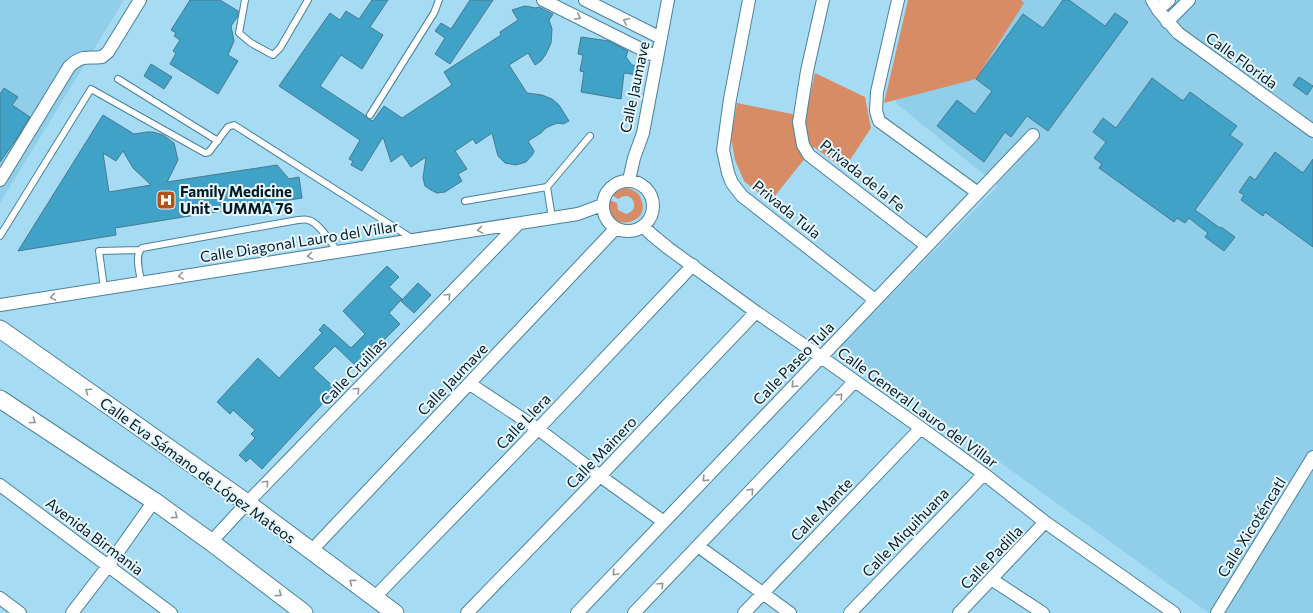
<svg xmlns="http://www.w3.org/2000/svg" width="1313" height="613" font-family="Commissioner,sans-serif">
  <rect width="100%" height="100%" fill="#a5dbf3"/>
  <path fill="#90cee9" d="M0,0H124L0,203Z
    M914,0H1313V613H1209L840,347L998,186L896,103Z"/>
  <path fill="#d78c66" d="M908,0H1021L1024,3L976,79L884,103Z
    M815,73L865,97L871,128L844,169L814,147L770,202L744,181L735,160L731,138L737,103L807,117V109Z
    M627,188C633,190 639,192 641,199C653,226 603,234 609,200L617,203L618,210L626,214C642,210 632,188 618,199L612,195L621,189Z"/>
  <path fill="#41a2c7" stroke="#477a90" fill-rule="evenodd" d="M190,0H220L238,11V16L231,26L234,41L228,55L238,61L218,94L170,64L176,53L173,51L180,40L174,36L176,33L171,30Z
    M372,0H388L370,27L383,35L362,69L341,55L320,86L366,116L368,119L373,121L384,106L402,118L452,85L444,72L501,35L500,32L518,20L512,10L525,6L536,8L539,7L553,14L549,20L552,29L551,43L546,54L541,61L535,65L528,53L509,65L527,93L542,95L552,99L559,105L569,121L563,124L558,123L552,125L546,128L541,133L528,141L534,151L533,154L526,162L516,165L505,163L498,156L492,133L476,144L473,139L455,151L467,169L458,174L462,181L445,192L437,193L431,190L425,186L423,178L426,157L411,167L402,154L391,162L383,137L362,171L351,165L353,161L349,159L360,140L279,86L330,13L340,20L346,11L359,19Z
    M470,0H493L450,64L435,54L445,38L435,31L441,23L451,29Z
    M1063,0H1069L1105,26L1115,13L1128,22L1048,131L1027,116L1011,137L1005,132L984,162L937,126L957,100L975,114L992,91L976,79L1023,14L1043,28Z
    M581,37L609,41L628,51L626,57L632,65L639,66L638,75L624,73L621,99L581,92L584,72L580,71L583,55L578,54Z
    M151,64L172,77L164,89L144,76Z
    M1299,77L1313,86L1307,95L1293,85Z
    M1152,78L1183,101L1190,92L1237,126L1230,135L1243,144L1195,210L1220,228L1221,227L1235,237L1224,251L1205,237L1208,233L1189,218L1185,223L1177,218L1174,222L1099,168L1102,164L1094,158L1106,142L1093,132L1103,118L1116,128Z
    M4,88L18,97L12,105L30,117L17,138L0,162V94Z
    M103,115L134,134L147,132H153L163,135L174,143L178,160L167,182L277,165L289,179L299,177L302,198L115,228L116,235L18,251ZM123,151L133,168L151,185L109,192L103,153L116,161Z
    M1275,152L1303,173L1313,159V247L1265,212L1263,216L1241,200L1244,195L1239,192L1250,176L1255,180Z
    M387,266L399,277L389,287L402,299L389,313L400,324L357,367L335,346L313,368L336,389L262,469L250,458L246,462L239,455L255,438L251,434L255,430L233,410L230,414L217,402L258,358L279,378L322,333L319,330L324,324L351,348L365,334L343,311Z
    M418,283L431,295L414,313L401,301Z"/>
  <g fill="none" stroke-linecap="round" stroke-linejoin="round">
    <defs>
      <path id="lane" d="M245,0L239,33L251,43L273,55L280,48L308,0
        M118,79L218,141
        M370,115L434,13L439,0
        M547,187L552,218
        M465,201L547,187L590,136
        M0,236L91,89L205,153L209,152L228,127L234,125L413,239
        M141,282C140,273 134,255 142,248L298,220C301,220 305,219 308,220C319,222 331,243 338,252
        M104,288L99,251L140,250"/>
      <path id="street" d="M543,0L657,57
        M585,0L661,38
        M749,0L730,99L723,150L728,173L732,183L742,196L875,300
        M823,0L807,71L799,122L803,145L809,155L927,246
        M898,0L877,92L876,111L879,121L978,193
        M1152,0L1158,10L1178,33L1313,131
        M1158,10L1169,0
        M1167,22L1189,0
        M0,180L69,67C82,54 87,59 102,57L108,52L140,0
        M629,180L634,158L643,133L668,0
        M603 206a25 25 0 1 1 50 0a25 25 0 1 1-50 0Z
        M643,226L651,234L668,248L756,312L821,357L921,428L984,474L1045,522L1174,613
        M0,305L578,214L602,205
        M470,384L538,429L600,476L664,522
        M0,485L171,613
        M211,542L247,503L518,224
        M698,546L790,613
        M311,551L616,228
        M991,579L1043,613
        M0,598L20,613
        M374,598L538,429L693,265
        M72,613L108,566L154,501
        M467,613L600,476L756,312
        M577,613L1033,135
        M634,613L855,381
        M744,613L921,428
        M850,613L984,474
        M959,613L1045,522
        M1217,613L1313,457"/>
      <path id="secondary" d="M0,329L247,503L395,613
        M0,399L154,501L211,542L304,613"/>
    </defs>
    <use href="#lane" stroke="#4d8197" stroke-width="8"/>
    <use href="#street" stroke="#4d8197" stroke-width="14"/>
    <use href="#secondary" stroke="#4d8197" stroke-width="19"/>
    <use href="#lane" stroke="#fff" stroke-width="6"/>
    <use href="#street" stroke="#fff" stroke-width="12"/>
    <use href="#secondary" stroke="#fff" stroke-width="17"/>
  </g>
  <defs><path id="oneway-chevron" d="M-2-3.5L2.5 0L-2 3.5" fill="none" stroke-width="1.6" stroke-linecap="round" stroke-linejoin="round"/></defs>
  <g stroke="#8e989c">
    <use href="#oneway-chevron" transform="translate(578 17) rotate(27)"/>
    <use href="#oneway-chevron" transform="translate(626 21) rotate(-153)"/>
    <use href="#oneway-chevron" transform="translate(480 230) rotate(171)"/>
    <use href="#oneway-chevron" transform="translate(310 256) rotate(171)"/>
    <use href="#oneway-chevron" transform="translate(181 276) rotate(171)"/>
    <use href="#oneway-chevron" transform="translate(448 296) rotate(-46)"/>
    <use href="#oneway-chevron" transform="translate(53 297) rotate(171)"/>
    <use href="#oneway-chevron" transform="translate(794 385) rotate(134)"/>
    <use href="#oneway-chevron" transform="translate(357 390) rotate(-46)"/>
    <use href="#oneway-chevron" transform="translate(88 391) rotate(-145)"/>
    <use href="#oneway-chevron" transform="translate(840 396) rotate(-47)"/>
    <use href="#oneway-chevron" transform="translate(33 421) rotate(34)"/>
    <use href="#oneway-chevron" transform="translate(705 479) rotate(134)"/>
    <use href="#oneway-chevron" transform="translate(266 483) rotate(-46)"/>
    <use href="#oneway-chevron" transform="translate(751 491) rotate(-47)"/>
    <use href="#oneway-chevron" transform="translate(175 516) rotate(36)"/>
    <use href="#oneway-chevron" transform="translate(615 573) rotate(134)"/>
    <use href="#oneway-chevron" transform="translate(352 582) rotate(-143)"/>
    <use href="#oneway-chevron" transform="translate(661 585) rotate(-46)"/>
    <use href="#oneway-chevron" transform="translate(279 594) rotate(37)"/>
  </g>
  <defs>
    <symbol id="hospital-square" viewBox="-11 -11 22 22"><rect x="-9" y="-9" width="18" height="18" rx="4" fill="#b55316" stroke="#e6f6fd"/><path d="M-5-5h3v3.5h4V-5h3V5h-3V1.5h-4V5h-3Z" fill="#fff"/></symbol>
  </defs>
  <g fill-rule="evenodd">
    <use href="#hospital-square" x="155" y="189" width="22" height="22"/>
  </g>
  <g text-anchor="middle" dominant-baseline="central" stroke-width="4" stroke-linejoin="round" paint-order="stroke">
    <g font-size="15" fill="#051a22" stroke="#e6f6fd">
      <text transform="translate(1242 60) rotate(36)">Calle Florida</text>
      <text transform="translate(634 87) rotate(-78)">Calle Jaumave</text>
      <text transform="translate(863 175) rotate(39)">Privada de la Fe</text>
      <text transform="translate(787 209) rotate(39)">Privada Tula</text>
      <text transform="translate(299 241) rotate(-9)">Calle Diagonal Lauro del Villar</text>
      <text transform="translate(793 363) rotate(-46)">Calle Paseo Tula</text>
      <text transform="translate(353 371) rotate(-46)">Calle Cruillas</text>
      <text transform="translate(452 379) rotate(-46)">Calle Jaumave</text>
      <text transform="translate(918 407) rotate(36)">Calle General Lauro del Villar</text>
      <text transform="translate(523 421) rotate(-46)">Calle Llera</text>
      <text transform="translate(601 452) rotate(-46)">Calle Mainero</text>
      <text transform="translate(198 470) rotate(36)">Calle Eva Sámano de López Mateos</text>
      <text transform="translate(821 509) rotate(-46)">Calle Mante</text>
      <text transform="translate(1251 527) rotate(-58)">Calle Xicoténcatl</text>
      <text transform="translate(905 532) rotate(-46)">Calle Miquihuana</text>
      <text transform="translate(95 536) rotate(37)">Avenida Birmania</text>
      <text transform="translate(991 557) rotate(-46)">Calle Padilla</text>
    </g>
    <g font-size="15" font-weight="bold" fill="#051a22" stroke="#e6f6fd" text-anchor="start">
      <text x="180" y="191">Family Medicine<tspan x="180" dy="17">Unit - UMMA 76</tspan></text>
    </g>
  </g>
</svg>
